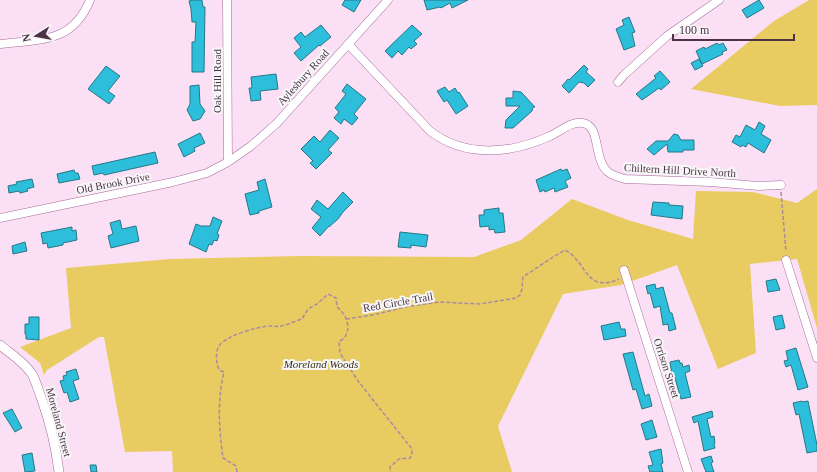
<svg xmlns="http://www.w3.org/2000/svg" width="817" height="472" font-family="Georgia,serif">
  <rect width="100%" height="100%" fill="#fbe0f5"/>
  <path fill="#e8cb61" d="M809,0H817V105L780,106L691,89L774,21Z
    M817,189V328L797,259L750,264L756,353L718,369L677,265L621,285L563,294L498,426L512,472H173L172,451L125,452L104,337H99L47,370L44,375L40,363L20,347L71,328L66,268L170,259L299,256L474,257L521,240L572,199L628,220L693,239L696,191L753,192L797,203Z"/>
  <path fill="#2cbeda" stroke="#277787" d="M193,0H202L203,7H205L204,72H192V42H195L196,22H192L191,9L189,1Z
    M345,0H361L354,12L342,5Z
    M424,0H468L452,8L450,3L441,8L440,7L427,10Z
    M759,0L764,8L747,18L742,10Z
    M629,17L635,32L632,33L635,46L624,50L616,29L624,25L622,20Z
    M321,25L331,37L320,46L319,45L301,61L294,53L301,47L294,38L301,32L305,37Z
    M412,25L422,34L414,41L417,44L411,49L409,47L402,55L398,51L392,58L385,51Z
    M717,43L719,45L723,43L727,50L722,52L723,54L702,64L696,51L704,47L705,49Z
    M699,59L703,66L695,70L691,63Z
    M584,65L588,69L586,72L595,80L588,87L584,83L579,82L569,93L562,86L568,79L569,80Z
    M106,66L120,76L108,91L115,96L109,104L88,89Z
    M660,71L670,82L661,90L659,88L642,100L636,94L656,78L654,76Z
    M276,74L278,89L260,91L261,100L251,101L249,88H252L251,77Z
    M347,84L366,99L354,114L358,118L352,125L344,119L341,124L334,118L339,112L335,108L346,94L342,91Z
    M199,85L200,104L205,111L200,119L193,121L187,110L190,104V86Z
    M445,87L449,92L455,88L458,93L459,92L468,106L456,114L447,100L444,102L437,91Z
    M513,91L521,92L535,107H533L532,111L513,128H505L506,120L520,106H506V98H513Z
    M759,122L765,126L761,134L771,140L764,153L748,143L746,147L742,145L741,147L732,142L736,135L740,137L746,125L755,130Z
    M330,130L339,138L328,150L332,153L316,169L310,163L313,161L301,149L314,136L320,142Z
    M200,133L205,143L194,148L195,151L184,157L178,144Z
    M674,134L678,135L681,140H694V150H683V152H668L667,144L654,155L647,149L656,141H668Z
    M155,152L158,163L104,175L103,173L94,175L92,166Z
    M561,169L562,171L567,169L571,178L565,181L568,187L555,192L554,188L545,192L544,190L540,192L536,180Z
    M74,170L75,173H78L80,179L59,183L57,174Z
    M32,179L34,187L27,189L28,191L20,193L19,191L9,193L8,186L17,184L16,182Z
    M265,179L272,207L259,211V213L250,215L245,194L259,190L257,182Z
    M343,192L353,202L343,212L338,219L329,227V226L320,236L312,228L321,217L311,209L317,200L328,209Z
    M653,202L669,203V205L683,206L682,219L651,215Z
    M499,208V213H503L505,232L495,233L494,229L489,230V226L480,227L479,215H484V210Z
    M213,217L222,221L217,234L219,235L217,241L214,240L212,245L209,244L206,252L189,244L196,224L201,226H210Z
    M120,220L122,229L136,226L139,241L111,248L108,236L113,234L110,223Z
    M72,227V231L76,230L77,240L63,243V245L48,248L47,243L43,244L41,233Z
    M400,232L428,235L426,247L411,245V248L398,247Z
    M25,242L27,251L13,254L12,246Z
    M776,279L780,290L768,292L766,281Z
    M655,284L656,289L663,287L670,313H672L676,329L669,331L668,324L663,325L660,306L654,308L650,293L648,294L646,286Z
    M782,315L785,328L776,330L773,317Z
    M29,317H39V340L26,339V334H25V324H29Z
    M619,322L621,329H625L626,336L604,340L601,326Z
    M796,348L808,387L798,390L791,365L786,367L784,361L788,360L786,351Z
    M633,352L645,396L649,394L652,406L642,409L636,389L633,390L623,354Z
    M679,360L680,363H682L683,367L689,365L690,371L685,373L691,397L681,399L674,375L672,376L670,362Z
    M76,369L79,379L73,381L79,399L70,402L67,392L64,393L60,381L64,380L63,376L67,375L66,372Z
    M802,401V402L808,401L817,445V451L807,453L799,414L796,415L793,403Z
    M12,409L22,428L15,432L3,413Z
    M712,411L713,417L707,419L711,437L714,436L715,443L714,444L715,448L704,451L698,421L694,423L692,417Z
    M652,420L657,437L646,440L641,424Z
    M661,449L663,463L661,464L663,472H650L648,466L653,465L649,452Z
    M32,453L35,471L25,472L22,455Z
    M711,456L713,462L711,463L714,472H706L701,459Z
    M90,465H96L97,472H91Z"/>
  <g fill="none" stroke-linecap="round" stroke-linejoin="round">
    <defs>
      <path id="minor" d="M227,0L228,162
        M0,44C40,39 72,44 90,0
        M348,44L430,131C465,158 511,154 550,136C560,132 570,121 583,123C601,126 593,159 608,172C613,176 619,177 625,179L710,182L759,186L781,185
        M618,82L624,75L667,36L719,0
        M0,218L173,182L207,173L228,162L251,146L277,123L388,0
        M786,260L817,358
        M624,270L688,472"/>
      <path id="tertiary" d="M0,345C11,354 24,362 32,374C36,381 38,390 41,397C50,422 56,446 59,472"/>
    </defs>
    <use href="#minor" stroke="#a56a99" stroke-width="9"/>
    <use href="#tertiary" stroke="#a56a99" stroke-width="10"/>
    <path stroke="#a88da2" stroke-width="1.5" stroke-dasharray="4 2" stroke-linecap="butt" d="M781,192L786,252
      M346,319L373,315L405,307L439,302L480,304L516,298L520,295L522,289L523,277L553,257L565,250C587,261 585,294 619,279
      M237,472L236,466L223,458C219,430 217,400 224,372L219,370C216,363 215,353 219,346C226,335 260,326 271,326C275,326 278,327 281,326C288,325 295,321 302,319L308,309L317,304L328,294L336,298L337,307C345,313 351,325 346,335C345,338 341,340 339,342L340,353L358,381L412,449V455L410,458L399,459L390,467V472"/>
    <use href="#minor" stroke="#fff" stroke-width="8"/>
    <use href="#tertiary" stroke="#fff" stroke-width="9"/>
  </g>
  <g text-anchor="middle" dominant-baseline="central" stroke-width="4" stroke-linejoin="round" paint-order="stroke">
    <g font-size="11" fill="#4c3247" stroke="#f7f7f7">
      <text transform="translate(303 77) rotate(-48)">Aylesbury Road</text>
      <text transform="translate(217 81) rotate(-90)">Oak Hill Road</text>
      <text transform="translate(680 170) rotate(3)">Chiltern Hill Drive North</text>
      <text transform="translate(113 183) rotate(-11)">Old Brook Drive</text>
      <text transform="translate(398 302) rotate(-10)">Red Circle Trail</text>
      <text transform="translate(667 368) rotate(72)">Orrison Street</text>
      <text transform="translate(59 422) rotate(75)">Moreland Street</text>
    </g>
    <g font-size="11" font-style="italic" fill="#36301b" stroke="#f7f7f7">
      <text x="321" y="364">Moreland Woods</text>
    </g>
  </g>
  <g transform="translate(36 36) rotate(259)" stroke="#f7f7f7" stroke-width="3" paint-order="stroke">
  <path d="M0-3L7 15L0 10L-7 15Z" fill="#4c3247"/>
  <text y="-6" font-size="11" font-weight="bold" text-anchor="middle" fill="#4c3247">N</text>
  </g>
  <path d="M673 34v6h121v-6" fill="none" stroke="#4c3247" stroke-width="2"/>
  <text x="679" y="34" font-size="12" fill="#4c3247" stroke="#f7f7f7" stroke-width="3" paint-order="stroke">100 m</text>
</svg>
